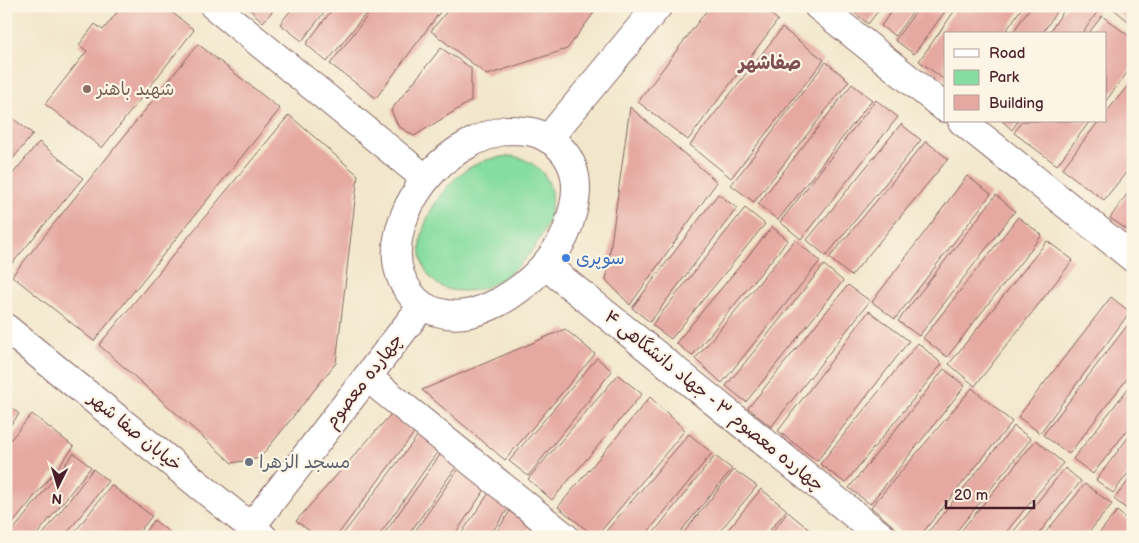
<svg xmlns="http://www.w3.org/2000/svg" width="1139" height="543" font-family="'Balsamiq Sans','Playpen Sans Arabic',sans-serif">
  <rect width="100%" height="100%" fill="#fcf5e5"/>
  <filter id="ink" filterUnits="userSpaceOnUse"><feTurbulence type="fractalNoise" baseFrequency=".02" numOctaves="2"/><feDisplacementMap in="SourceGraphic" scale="10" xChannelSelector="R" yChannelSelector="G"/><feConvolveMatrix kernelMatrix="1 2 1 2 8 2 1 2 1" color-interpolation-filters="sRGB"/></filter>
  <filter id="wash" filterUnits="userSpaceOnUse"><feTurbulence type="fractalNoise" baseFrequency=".0096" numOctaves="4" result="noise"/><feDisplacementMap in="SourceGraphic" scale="20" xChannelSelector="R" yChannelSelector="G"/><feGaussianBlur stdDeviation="1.12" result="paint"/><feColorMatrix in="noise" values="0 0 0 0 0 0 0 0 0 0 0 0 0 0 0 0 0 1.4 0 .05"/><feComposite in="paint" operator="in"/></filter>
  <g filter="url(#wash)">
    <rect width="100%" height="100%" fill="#f2e7cc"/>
    <path fill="#86dda1" stroke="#687e66" d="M513,156C597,176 527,292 464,291C454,291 445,290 436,283C399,251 436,188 469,168C485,159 495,157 513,156Z"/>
    <g id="blocks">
      <path fill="#e5a9a1" d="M122,6H164L194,30L102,148L45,104L87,51L79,45L95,24L103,30Z
        M246,6H277L263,22Z
        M294,6H329L302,41L280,24Z
        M335,6H372L327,62L306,44Z
        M375,6H432L440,12L376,98L330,64Z
        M451,6H599L567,49L487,75L431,31Z
        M710,6H760L778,20L688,140L638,102Z
        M847,6H882L868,24Z
        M895,6H917L895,36L881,26Z
        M920,6H949L914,54L895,40Z
        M958,6H1023L1004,34H945V80L919,61Z
        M1031,6H1060L1042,34H1012Z
        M1067,6H1098L1100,8L1082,34H1048Z
        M1110,6H1133V25Z
        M1102,16L1133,39V65L1105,102V34H1088Z
        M782,28L824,60L731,178L690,145Z
        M198,44L280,109L94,341L12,276Z
        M441,48L471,68V101L414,136L398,126L391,110Z
        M826,62L849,81L754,202L731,185Z
        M1133,79V164L1104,200L1062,169L1099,121H1105V114Z
        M852,84L872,100L778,220L758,204Z
        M876,100L898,117L801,239L780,222Z
        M630,107L717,182L630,305L606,280Z
        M6,113L33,134L6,167Z
        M289,115L358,175L336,363L260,458L232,463L99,345Z
        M1002,121H1018L1012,130Z
        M1022,121H1090L1057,165L1014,133Z
        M901,124L921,140L826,256L807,240Z
        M926,141L948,159L851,276L829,258Z
        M39,142L83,178L6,271V182Z
        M967,176L991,194L895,319L872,302Z
        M1133,186V234L1110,218Z
        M718,194L737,208L650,322L632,308Z
        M996,195L1015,211L919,336L898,321Z
        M745,208L765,224L671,339L652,325Z
        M1018,217L1042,235L947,357L923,338Z
        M772,227L788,240L692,356L676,343Z
        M795,240L820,261L722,383L695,359Z
        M1047,241L1073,260L975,386L949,364Z
        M824,265L843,281L746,402L726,386Z
        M848,285L870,301L771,427L748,408Z
        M1111,297L1130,312L1040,433L1018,417Z
        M869,311L909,341L817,461L778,431Z
        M1133,318V371L1069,454L1043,435Z
        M565,329L595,354L505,460L422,390Z
        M918,343L942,364L845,483L820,464Z
        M597,358L612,371L528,476L509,461Z
        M944,369L965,386L870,504L849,488Z
        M618,375L642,394L552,500L528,479Z
        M1133,382V423L1093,474L1073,459Z
        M972,388L1012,422L919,537H906L871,507Z
        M650,397L685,430L596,537L558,507Z
        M6,403L19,414L6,431Z
        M32,414L74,447L6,532V445Z
        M391,414L414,433L336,537H318L296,521Z
        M1014,426L1031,439L952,537H924Z
        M1133,431V467L1113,493L1096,480Z
        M419,434L440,448L378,537H341Z
        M689,434L712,453L644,537H601Z
        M1036,440L1063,463L1002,537H956Z
        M442,452L458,464L407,537H382Z
        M74,453L91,467L35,537H8Z
        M715,456L732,469L676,537H650Z
        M461,465L488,485L453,537H411Z
        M1065,468L1081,481L1036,537H1009Z
        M93,469L108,481L64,537H41Z
        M734,470L757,486L715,537H680Z
        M1133,475V514L1114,499Z
        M1085,484L1112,504L1085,537H1042Z
        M111,485L152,516L135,537H71Z
        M761,489L787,510L764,537H722Z
        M491,490L510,506L489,537H459Z
        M514,505L534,522L524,537H493Z
        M1117,511L1133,524V537H1096Z
        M788,512L818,537H768Z
        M154,520L170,533L167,537H141Z
        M536,526L548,537H529Z"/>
    </g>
  </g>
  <g filter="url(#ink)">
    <use href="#blocks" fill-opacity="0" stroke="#856563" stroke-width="1"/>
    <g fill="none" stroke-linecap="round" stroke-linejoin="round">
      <defs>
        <path id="minor" d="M214,6L426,179
          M818,6L945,108
          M962,121L1133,258
          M506,130C516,130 527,130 536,133C571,146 582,176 573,210C570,220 568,230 563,239C548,265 526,287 499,302C479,312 460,319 437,312C426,309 417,303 410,293C381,255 405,201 434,170C453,150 480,136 506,130Z
          M548,139L658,6
          M545,265L882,537
          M367,377L565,537
          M251,527L422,306"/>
        <path id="major" d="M6,328L263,537"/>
      </defs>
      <use href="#minor" stroke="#856563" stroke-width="30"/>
      <use href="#major" stroke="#856563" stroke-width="30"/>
      <use href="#minor" stroke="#fff" stroke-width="28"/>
      <use href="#major" stroke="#fff" stroke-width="28"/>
    </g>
  </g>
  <circle fill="#8d6e63" stroke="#fcf5e5" stroke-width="2" cx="87" cy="89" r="5"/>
  <circle fill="#3f7fe0" stroke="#fcf5e5" stroke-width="2" cx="566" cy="258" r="5"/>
  <circle fill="#6b7280" stroke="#fcf5e5" stroke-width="2" cx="249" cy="462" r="5"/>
  <g text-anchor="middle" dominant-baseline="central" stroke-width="4.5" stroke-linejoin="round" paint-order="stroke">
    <g font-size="18" fill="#785e54" stroke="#fcf5e5" text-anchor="start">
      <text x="97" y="89">شهید باهنر</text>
    </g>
    <g font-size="18" fill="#366cbe" stroke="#fcf5e5" text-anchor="start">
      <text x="576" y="258">سوپری</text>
    </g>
    <g font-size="18" fill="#4a1f2b" stroke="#fcf5e5">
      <text transform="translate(364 381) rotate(-52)">چهارده معصوم</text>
      <text transform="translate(714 401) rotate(39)">چهارده معصوم ۳ - جهاد دانشگاهی ۴</text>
      <text transform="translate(135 432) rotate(39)">خیابان صفا شهر</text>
    </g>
    <g font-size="18" fill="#5b616d" stroke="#fcf5e5" text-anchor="start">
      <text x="259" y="462">مسجد الزهرا</text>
    </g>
    <g font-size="19" font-weight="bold" fill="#804f54" stroke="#fcf5e5">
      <text x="770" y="63">صفاشهر</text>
    </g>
  </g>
  <rect width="1139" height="543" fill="none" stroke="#fcf5e5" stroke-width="25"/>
  <rect x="944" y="32" width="162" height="90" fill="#fcf5e5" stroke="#b59f9b"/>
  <rect x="954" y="49" width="25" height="8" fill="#ffffff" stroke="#b59f9b"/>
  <text x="989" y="58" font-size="15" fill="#4a1f2b">Road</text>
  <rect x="954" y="70" width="25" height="15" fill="#86dda1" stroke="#b59f9b"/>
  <text x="989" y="82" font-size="15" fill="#4a1f2b">Park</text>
  <rect x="954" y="95" width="25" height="15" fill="#e5a9a1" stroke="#b59f9b"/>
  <text x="989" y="108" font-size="15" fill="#4a1f2b">Building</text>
  <g transform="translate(58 486) rotate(185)" stroke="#fcf5e5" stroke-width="4" paint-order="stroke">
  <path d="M0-4L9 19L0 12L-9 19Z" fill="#4a1f2b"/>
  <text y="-8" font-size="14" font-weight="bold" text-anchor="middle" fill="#4a1f2b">N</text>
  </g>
  <path d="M946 500v8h88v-8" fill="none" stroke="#4a1f2b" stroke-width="2.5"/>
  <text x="954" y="500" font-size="15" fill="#4a1f2b" stroke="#fcf5e5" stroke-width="4" paint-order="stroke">20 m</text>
</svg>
